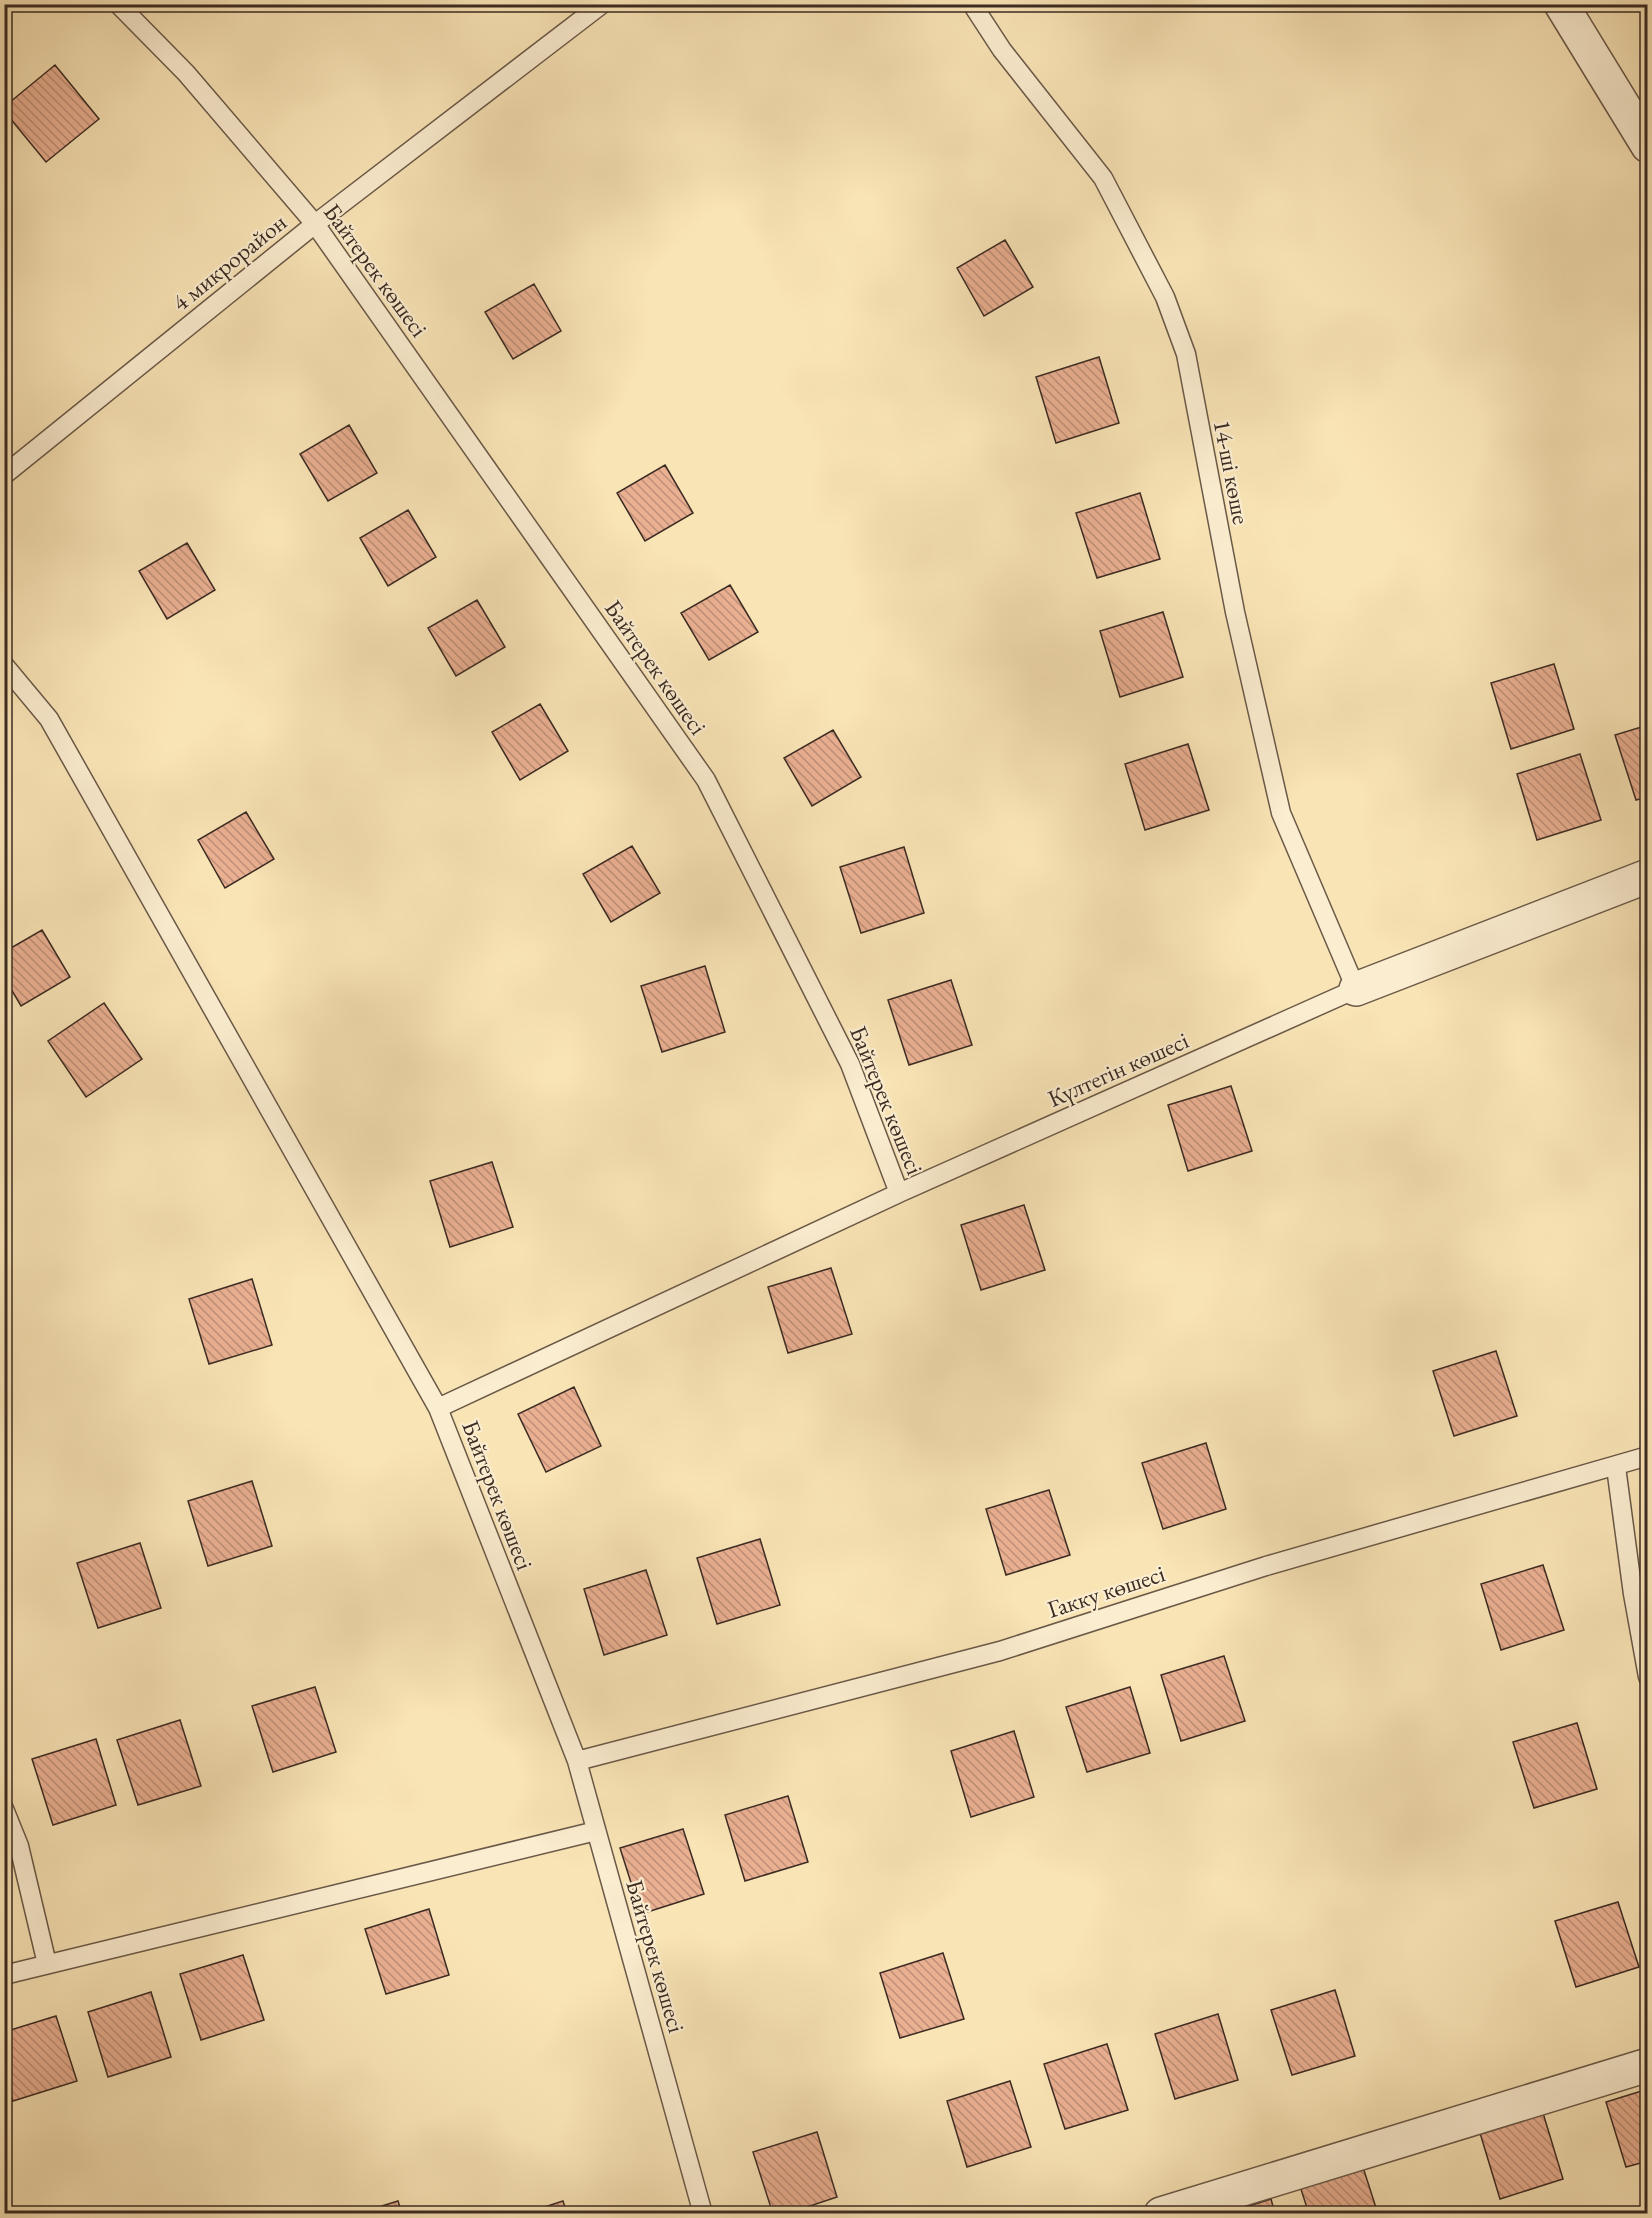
<svg xmlns="http://www.w3.org/2000/svg" width="1652" height="2218" viewBox="0 0 1652 2218" font-family="'EB Garamond',serif">
  <defs>
    <pattern id="building-back-hatch" width="6" height="6" patternUnits="userSpaceOnUse" patternTransform="scale(1.5)"><rect width="6" height="6" fill="#eab092"/><path d="M-1 5l2 2M0 0l6 6M5-1l2 2" fill="none" stroke="#bf8f77"/></pattern>
  </defs>
  <rect width="100%" height="100%" fill="#f9e4b6"/>
  <filter id="stains"><feTurbulence type="fractalNoise" baseFrequency=".00333" numOctaves="4"/><feColorMatrix values="0 0 0 0 .2 0 0 0 0 .09 0 0 0 0 .02 0 0 0 .5 -.17"/></filter>
  <radialGradient id="worn" r=".72"><stop offset=".6" stop-color="#630" stop-opacity="0"/><stop offset="1" stop-color="#630" stop-opacity=".3"/></radialGradient>
  <path fill="url(#building-back-hatch)" stroke="#3b2b23" stroke-width="1.5" d="M55,65l44,54 -53,43 -42,-51v-4z
    M1005,240l28,47 -49,29 -27,-48z
    M534,284l27,47 -48,28 -28,-47z
    M1099,357l20,66 -63,20 -20,-66z
    M349,425l28,48 -49,28 -28,-47z
    M665,465l28,48 -48,28 -28,-48z
    M1140,493l20,66 -63,19 -21,-65z
    M408,510l28,47 -48,29 -28,-48z
    M187,543l28,47 -48,29 -28,-48z
    M730,585l28,47 -49,28 -28,-47z
    M477,600l28,47 -49,29 -28,-48z
    M1163,612l20,65 -63,20 -20,-66z
    M1554,664l20,65 -63,20 -20,-66z
    M540,704l28,47 -48,29 -28,-48z
    M1648,725v72l-12,3 -21,-65z
    M833,730l28,47 -49,29 -28,-48z
    M1188,744l21,66 -64,20 -20,-66z
    M1580,754l21,66 -64,20 -20,-66z
    M246,812l28,47 -49,29 -27,-48z
    M632,846l28,47 -49,29 -28,-48z
    M904,847l20,66 -63,20 -21,-66z
    M42,930l28,47 -49,29 -17,-29v-25z
    M705,966l20,66 -63,20 -21,-66z
    M951,980l21,65 -63,20 -21,-65z
    M104,1003l38,56 -56,38 -38,-56z
    M1231,1086l21,65 -64,20 -20,-66z
    M492,1162l21,65 -63,20 -20,-66z
    M1024,1205l21,65 -64,20 -20,-65z
    M831,1268l21,66 -64,19 -20,-66z
    M252,1279l20,66 -63,19 -20,-65z
    M1496,1351l21,65 -63,20 -21,-65z
    M574,1387l27,59 -55,26 -28,-58z
    M1206,1443l20,66 -63,20 -21,-66z
    M252,1481l20,65 -64,20 -20,-65z
    M1049,1490l21,65 -64,20 -20,-66z
    M760,1539l20,66 -63,19 -20,-66z
    M140,1543l21,65 -63,20 -21,-65z
    M1543,1565l21,65 -63,20 -20,-66z
    M646,1570l21,65 -63,20 -20,-66z
    M1224,1656l21,65 -64,20 -20,-66z
    M315,1687l21,65 -63,20 -21,-66z
    M1130,1687l20,66 -63,19 -21,-65z
    M180,1720l21,66 -63,19 -21,-65z
    M1577,1723l20,66 -63,19 -21,-66z
    M1014,1731l20,66 -63,20 -20,-66z
    M96,1739l20,66 -63,20 -21,-66z
    M788,1796l20,66 -63,19 -20,-66z
    M683,1829l21,65 -63,20 -21,-66z
    M1618,1902l21,65 -63,20 -21,-66z
    M429,1909l20,66 -63,19 -21,-65z
    M943,1953l21,66 -64,19 -20,-65z
    M243,1955l21,65 -63,20 -21,-66z
    M1335,1990l20,66 -63,19 -21,-65z
    M151,1992l20,65 -63,20 -20,-65z
    M1218,2014l20,66 -63,19 -20,-65z
    M56,2016l21,65 -64,20 -9,-28v-41z
    M1107,2044l21,66 -63,19 -21,-65z
    M1010,2081l21,66 -64,20 -20,-66z
    M1648,2089v72l-22,6 -20,-65z
    M1543,2113l20,66 -63,20 -20,-66z
    M817,2132l20,65 -51,17h-13l-20,-62z
    M1361,2161l17,53h-69l-11,-34z
    M1271,2199l4,15h-51z
    M398,2201l4,13h-46z
    M563,2201l4,13h-44z"/>
  <g fill="none" stroke-linecap="round" stroke-linejoin="round">
    <defs>
      <path id="service" d="M118,4l68,69 129,151 391,556 144,284 49,129 -461,215 139,353 126,453
        M4,475l311,-251 287,-220
        M4,665l45,54 389,689
        M899,1193l457,-204 -75,-176 -46,-201 -49,-258 -21,-57 -62,-119 -101,-128 -30,-46
        M1616,1467l17,127 15,83
        M577,1761l423,-110 266,-85 382,-110
        M4,1809l15,37 28,118
        M4,1975l592,-144"/>
      <path id="minor" d="M1561,4l87,142
        M1356,989l292,-113
        M1161,2214l487,-149"/>
    </defs>
    <use href="#service" stroke="#6a5948" stroke-width="21"/>
    <use href="#minor" stroke="#6a5948" stroke-width="36"/>
    <use href="#service" stroke="#fbedd0" stroke-width="18"/>
    <use href="#minor" stroke="#fbedd0" stroke-width="33"/>
  </g>
  <g text-anchor="middle" dominant-baseline="central" stroke-width="4.5" stroke-linejoin="round" paint-order="stroke">
    <g font-size="24" fill="#3b2b23" stroke="#fbedd0">
      <text transform="translate(229 262) rotate(-39)">4 микрорайон</text>
      <text transform="translate(376 270) rotate(54)">Байтерек көшесі</text>
      <text transform="translate(1232 472) rotate(79)">14-ші көше</text>
      <text transform="translate(656 667) rotate(55)">Байтерек көшесі</text>
      <text transform="translate(1118 1069) rotate(-24)">Күлтегін көшесі</text>
      <text transform="translate(887 1100) rotate(68)">Байтерек көшесі</text>
      <text transform="translate(498 1495) rotate(69)">Байтерек көшесі</text>
      <text transform="translate(1106 1591) rotate(-18)">Гакку көшесі</text>
      <text transform="translate(656 1956) rotate(74)">Байтерек көшесі</text>
    </g>
  </g>
  <rect width="1652" height="2218" fill="none" stroke="#f9e4b6" stroke-width="24"/>
  <rect x="6" y="6" width="1640" height="2206" fill="none" stroke="#3b2b23" stroke-width="3"/>
  <rect x="12" y="12" width="1628" height="2194" fill="none" stroke="#3b2b23" stroke-width="1.5"/>
  <rect width="100%" height="100%" filter="url(#stains)"/>
  <rect width="100%" height="100%" fill="url(#worn)"/>
</svg>
